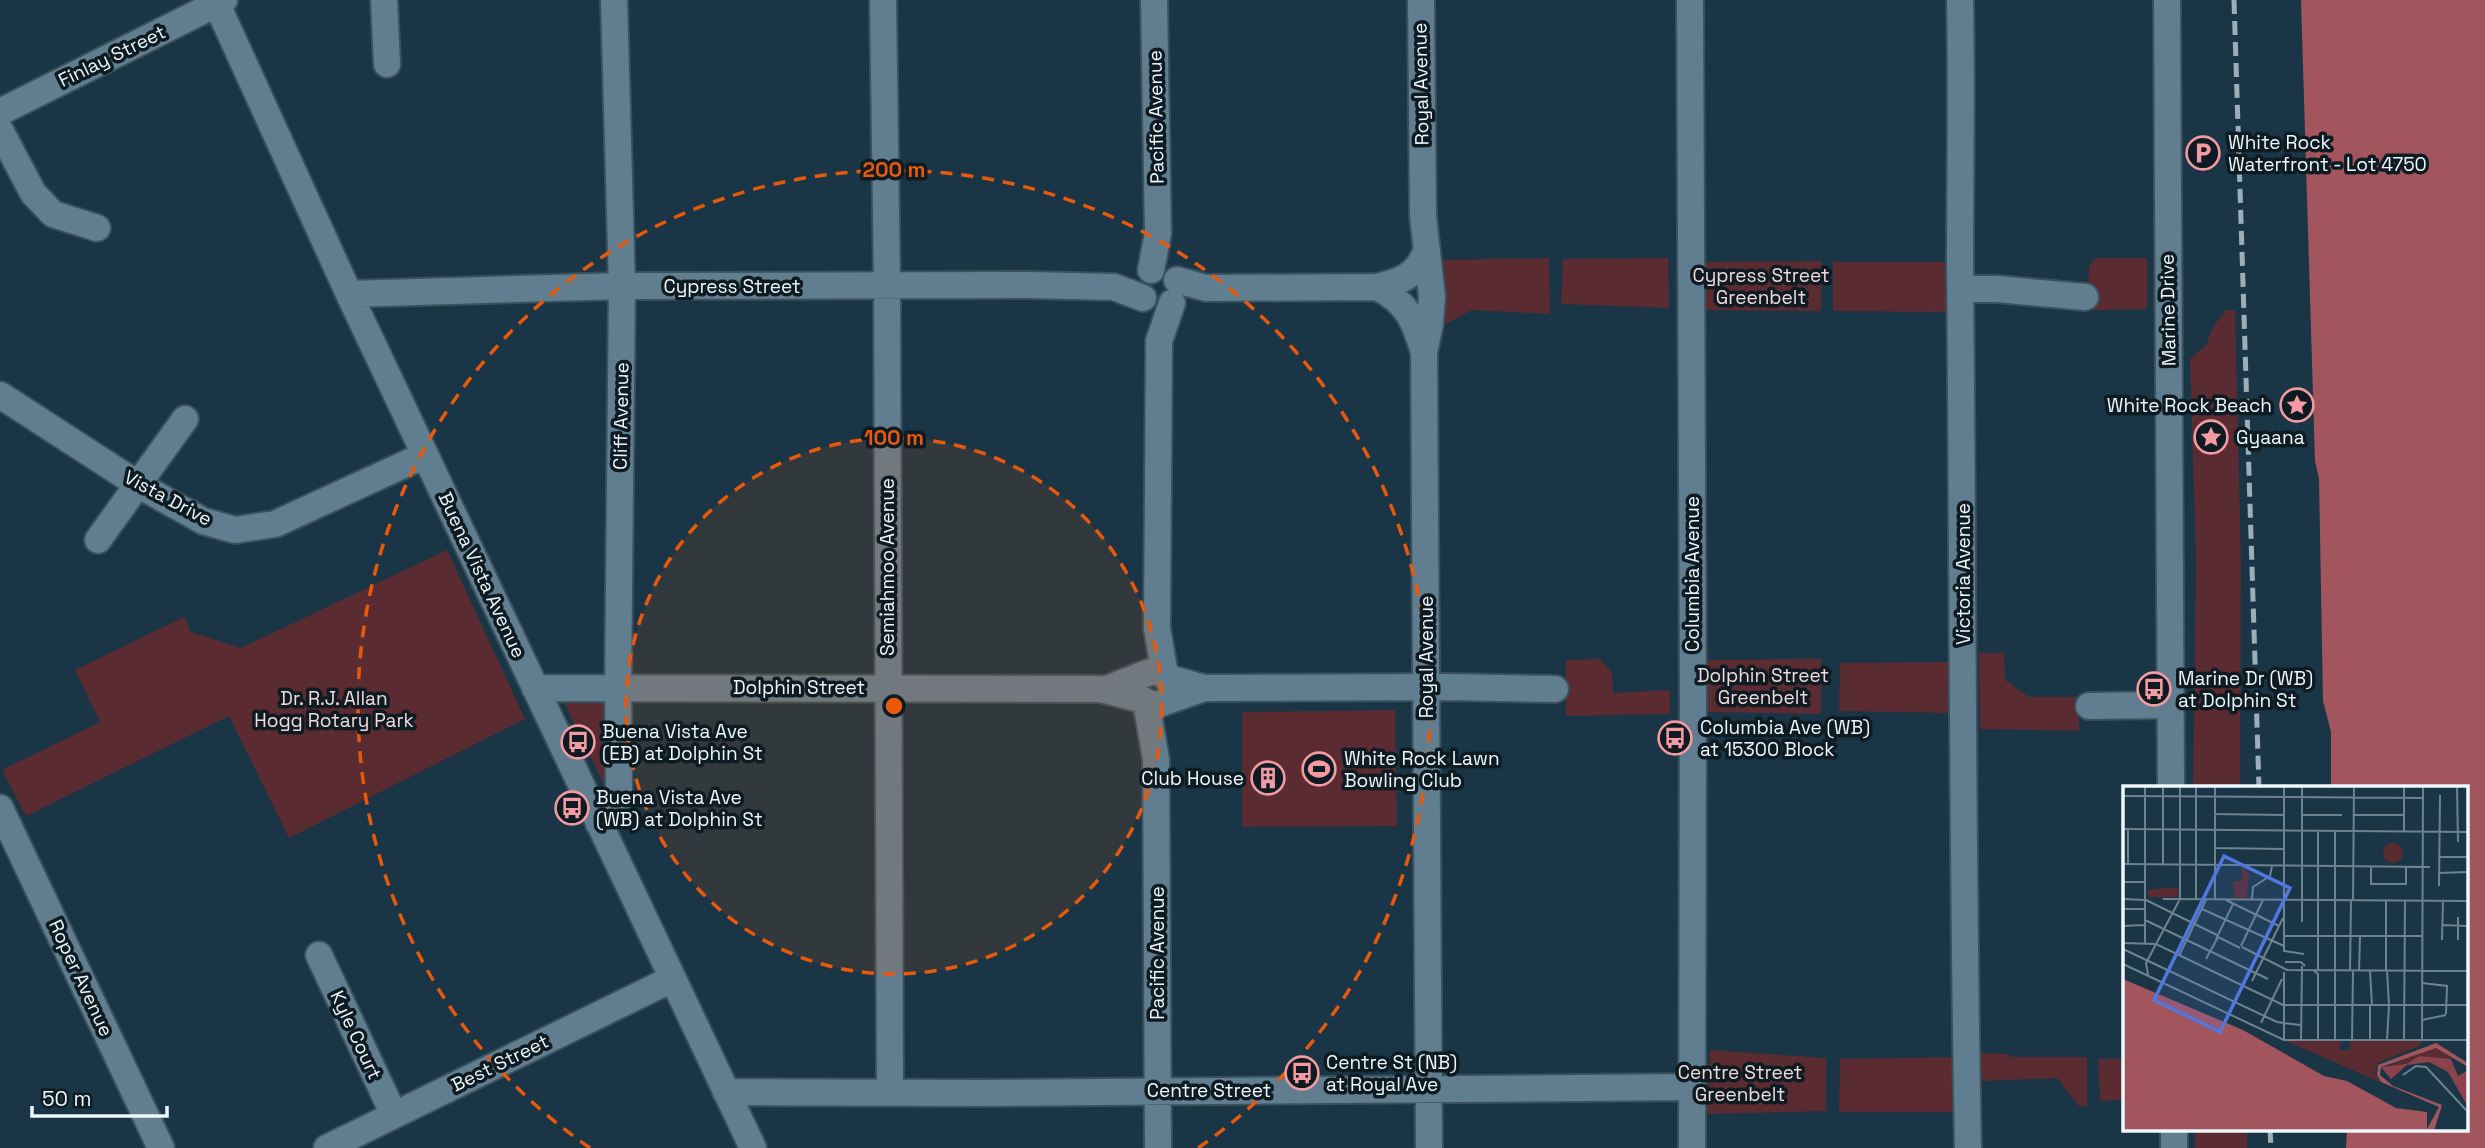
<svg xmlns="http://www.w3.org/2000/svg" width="2485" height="1148" viewBox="0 0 2485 1148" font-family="'Space Grotesk',sans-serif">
  <rect width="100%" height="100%" fill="#1a3545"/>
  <path fill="#5a2c31" d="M1549,258l1,56 -78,-4 -26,14 -6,-64z
    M1668,258l1,50 -108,-4 2,-45z
    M2096,258h51v51l-55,1v-20l-4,-5 1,-19z
    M1822,261l-1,50 -120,-1v-48z
    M1833,262h113v50l-113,-1z
    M2226,310h9l6,252 -1,225h-47l3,-226 -6,-202 16,-14 7,-18z
    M447,550l78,169 -236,119 -60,-122 -203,100 -24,-46 98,-48 -25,-52 109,-53 7,15 50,16z
    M1979,653h25l1,27 24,17h50v34l-99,-2z
    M1600,659l12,14 1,20 57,-3v24l-104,2v-56z
    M1821,659v55l-116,-2v-52z
    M1952,662v51l-113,-2 1,-48z
    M611,699l-1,98 -47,-97z
    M1395,710l2,116 -155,1v-115z
    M1710,1050l116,8v53l-119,3z
    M1980,1053l28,1 4,3h75v49h-8l-22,-28 -76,3z
    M1956,1057v55h-117l1,-53z
    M2098,1059h26v41l-24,1z
    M2195,1129h52v19h-52z"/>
  <path fill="#a3555e" d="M2301,0h184v1148h-139l1,-19h119v-341l-135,-1v-55l-8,-31 -4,-222 -4,-18z"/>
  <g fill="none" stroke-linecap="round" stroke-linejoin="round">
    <defs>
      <path id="minor" d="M215,0l134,294 404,854
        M384,0l3,64
        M883,0l4,286 3,805
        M1421,0l2,216 9,81 -2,27 -6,28 5,796
        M1690,0l3,700 -1,448
        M1960,0c2,89 0,177 0,265 3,295 2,589 8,883
        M2167,0l4,788
        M0,112l224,-112
        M0,130l33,63 20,21 44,14
        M1151,270l7,-37 -4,-233
        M1177,280l29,8 171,-1c31,16 37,33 47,65
        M1377,287c25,-6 39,-11 49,-35
        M1961,289h36l88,8
        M349,294l273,-8 406,-1 86,2 29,11
        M0,395l139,90 64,36 32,9 40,-6 150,-69
        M98,540l87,-121
        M1165,675l-8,-47 2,-287 13,-38
        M1169,678l35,10 244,-1 107,2
        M535,688l566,1 42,11 10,6 51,-18
        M1104,690l46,-18h10l5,3 7,11
        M1146,702l10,57 2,389
        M2089,706l82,-1
        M0,808l161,340
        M599,824l15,-12 5,-19 -1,-105 4,-402 -8,-286
        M319,955l75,160
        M726,1092l253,1 713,-6
        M2174,1129v19
        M327,1148l345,-169"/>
    </defs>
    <use href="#minor" stroke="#3a515d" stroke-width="30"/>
    <use href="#minor" stroke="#617e90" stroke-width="26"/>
    <path stroke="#9eaeb8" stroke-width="5" stroke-dasharray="14 7" stroke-linecap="butt" d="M2234,0l25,788
      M2270,1129l1,19"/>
  </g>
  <circle cx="894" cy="706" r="268" fill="#e8590c" fill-opacity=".12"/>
  <g fill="none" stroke="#e8590c" stroke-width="3.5" stroke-dasharray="12 9">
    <circle cx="894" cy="706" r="268"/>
    <path d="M590 1148A536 536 0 1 1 1198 1148"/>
  </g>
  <defs>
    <symbol id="parking-ring" viewBox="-11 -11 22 22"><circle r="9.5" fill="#0f1b22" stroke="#f49aa2" stroke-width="1.5"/><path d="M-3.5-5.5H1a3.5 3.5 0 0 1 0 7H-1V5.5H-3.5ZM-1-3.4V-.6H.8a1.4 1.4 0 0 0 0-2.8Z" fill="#f49aa2"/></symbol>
    <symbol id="sight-ring" viewBox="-11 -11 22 22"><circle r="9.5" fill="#0f1b22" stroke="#f49aa2" stroke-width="1.5"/><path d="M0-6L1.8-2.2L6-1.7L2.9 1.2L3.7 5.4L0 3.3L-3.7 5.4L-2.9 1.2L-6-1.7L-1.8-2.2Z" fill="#f49aa2"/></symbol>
    <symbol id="bus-ring" viewBox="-11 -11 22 22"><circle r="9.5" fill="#0f1b22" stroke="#f49aa2" stroke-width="1.5"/><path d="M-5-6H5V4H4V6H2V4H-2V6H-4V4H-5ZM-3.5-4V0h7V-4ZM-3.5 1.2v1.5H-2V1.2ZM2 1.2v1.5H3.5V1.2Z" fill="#f49aa2"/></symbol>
    <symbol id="stadium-ring" viewBox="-11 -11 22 22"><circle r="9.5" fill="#0f1b22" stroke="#f49aa2" stroke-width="1.5"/><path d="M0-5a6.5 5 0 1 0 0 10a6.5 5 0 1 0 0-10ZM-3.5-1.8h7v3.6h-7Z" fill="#f49aa2"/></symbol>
    <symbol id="building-ring" viewBox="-11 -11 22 22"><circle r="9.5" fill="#0f1b22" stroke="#f49aa2" stroke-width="1.5"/><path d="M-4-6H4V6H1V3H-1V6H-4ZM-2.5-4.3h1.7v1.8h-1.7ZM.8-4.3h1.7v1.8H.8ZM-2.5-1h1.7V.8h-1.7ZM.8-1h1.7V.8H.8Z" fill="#f49aa2"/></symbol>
  </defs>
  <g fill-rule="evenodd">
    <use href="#parking-ring" x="2184" y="134" width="38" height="38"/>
    <use href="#sight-ring" x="2278" y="386" width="38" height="38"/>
    <use href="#sight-ring" x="2192" y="418" width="38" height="38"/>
    <use href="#bus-ring" x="2135" y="670" width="38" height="38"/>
    <use href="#bus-ring" x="1656" y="719" width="38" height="38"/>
    <use href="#bus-ring" x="559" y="723" width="38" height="38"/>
    <use href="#stadium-ring" x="1300" y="750" width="38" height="38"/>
    <use href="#building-ring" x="1249" y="759" width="38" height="38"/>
    <use href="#bus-ring" x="553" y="789" width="38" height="38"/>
    <use href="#bus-ring" x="1283" y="1054" width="38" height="38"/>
  </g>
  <g text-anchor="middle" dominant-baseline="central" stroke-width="7" stroke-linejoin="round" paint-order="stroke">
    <g font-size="19" fill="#edf7fd" stroke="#0f1b22">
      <text transform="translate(112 56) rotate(-26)">Finlay Street</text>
      <text transform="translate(1421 84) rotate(-91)">Royal Avenue</text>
      <text transform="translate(1156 117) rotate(-91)">Pacific Avenue</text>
      <text x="732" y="286">Cypress Street</text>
      <text transform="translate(2168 310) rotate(-91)">Marine Drive</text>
      <text transform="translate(621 416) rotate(-89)">Cliff Avenue</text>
      <text transform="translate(168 498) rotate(28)">Vista Drive</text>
      <text transform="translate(887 567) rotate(-90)">Semiahmoo Avenue</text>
      <text transform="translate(1692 574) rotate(-90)">Columbia Avenue</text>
      <text transform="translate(1963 574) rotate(-90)">Victoria Avenue</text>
      <text transform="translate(482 575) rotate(65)">Buena Vista Avenue</text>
      <text transform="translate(1426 657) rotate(-90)">Royal Avenue</text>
      <text x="799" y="687">Dolphin Street</text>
      <text transform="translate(1157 953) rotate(-90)">Pacific Avenue</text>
      <text transform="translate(81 978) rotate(65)">Roper Avenue</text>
      <text transform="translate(356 1035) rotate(65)">Kyle Court</text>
      <text transform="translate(500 1063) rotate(-26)">Best Street</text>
      <text x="1209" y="1090">Centre Street</text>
    </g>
    <g font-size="19" fill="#edf7fd" stroke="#0f1b22" text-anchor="start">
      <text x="2228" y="142">White Rock<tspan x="2228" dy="22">Waterfront - Lot 4750</tspan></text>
      <text x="2272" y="405" text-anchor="end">White Rock Beach</text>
      <text x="2236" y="437">Gyaana</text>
      <text x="2178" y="678">Marine Dr (WB)<tspan x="2178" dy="22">at Dolphin St</tspan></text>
      <text x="1700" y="727">Columbia Ave (WB)<tspan x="1700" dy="22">at 15300 Block</tspan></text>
      <text x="602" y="731">Buena Vista Ave<tspan x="602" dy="22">(EB) at Dolphin St</tspan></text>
      <text x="1344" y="758">White Rock Lawn<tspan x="1344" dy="22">Bowling Club</tspan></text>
      <text x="1244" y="778" text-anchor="end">Club House</text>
      <text x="596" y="797">Buena Vista Ave<tspan x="596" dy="22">(WB) at Dolphin St</tspan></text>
      <text x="1326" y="1062">Centre St (NB)<tspan x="1326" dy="22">at Royal Ave</tspan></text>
    </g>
    <g font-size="19" fill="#f1dadb" stroke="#0f1b22">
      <text x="1761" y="275">Cypress Street<tspan x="1761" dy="22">Greenbelt</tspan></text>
      <text x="1763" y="675">Dolphin Street<tspan x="1763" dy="22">Greenbelt</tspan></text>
      <text x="334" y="698">Dr. R.J. Allan<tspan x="334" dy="22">Hogg Rotary Park</tspan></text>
      <text x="1740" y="1072">Centre Street<tspan x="1740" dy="22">Greenbelt</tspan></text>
    </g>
  </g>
  <g transform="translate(2123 786)">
    <rect width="345" height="345" fill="#1a3545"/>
    <path d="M260 67a10 10 0 1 1 20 0a10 10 0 1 1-20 0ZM119,81l7,7 -3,25 -12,-1 -1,-17h9zM55,101v10h-30v-7zM161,254l58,1 -4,9h12v-9h71v4l-44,18 -2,11 5,8zM306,263h11l11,10 -32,-3 -14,8 -17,2z" fill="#5a2c31"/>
    <path d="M296,270l32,3 7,17 10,-6v37l-20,-35 -19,-10 -22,3 -16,14 -10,-12 25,-3z" fill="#8d424b"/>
    <path d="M0,193l120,51 81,46 23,5 49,27 31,4v17l12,-22 -58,-25 -4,-7 1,-10 58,-22 32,20v4l-32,-19 -55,19 -1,8 13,11 49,19 -8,26h-311z" fill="#a3555e"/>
    <path fill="none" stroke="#6e838f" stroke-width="2" d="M92,0v114M161,0v165l20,3M300,0l-1,254h46M334,0l1,56M0,10l300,2M91,28l70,1M179,29h40M230,29h51M0,43l345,3M281,46v-46M91,62l70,1M315,71h30M0,78l307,3M5,78v-34M40,79v-79M248,80v18h35v-17M315,87l30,-1M0,96h22M316,100l1,-91M0,113l23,1M40,113l305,2M57,113v-113M73,113v-113M23,114l71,35M103,114l53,26M129,114l1,-13 17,-11 2,-10M230,115l1,-115M0,123h22M79,123l82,37M22,134l123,59M179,136v-136M320,139l25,1M0,140l22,-1M162,150h137M95,151l22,11M93,153l17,-35M319,154l1,-39M335,154v-23M0,157l33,1 127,61h185M22,157v-157M118,160l22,-46M119,161l45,23 181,1M0,163l154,73 23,3M56,170l27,-56M83,173l12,-22M162,176h16l4,4M0,178l161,76h138M190,184l5,4v66M195,184v-138M212,185v-139M227,185l1,-70M236,185l1,-35M247,185l2,34M263,185v-70M264,185l2,34M161,186v68M25,189l-2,-12 34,-64M129,195l31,-63M299,197l25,3 -1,28M299,234l24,-5M138,237l21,-44M178,254l1,-74M212,254v-69M229,254l1,-69M247,254v-35M264,254l2,-35M281,254l1,-139M280,289l13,-9 10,1 42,45"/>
    <path fill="#5178e1" fill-opacity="0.15" stroke="#5178e1" stroke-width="3.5" d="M101,70l66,32 -70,144 -66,-32z"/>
    <rect width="345" height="345" fill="none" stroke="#edf7fd" stroke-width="3.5"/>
  </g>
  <circle cx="894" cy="706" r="10" fill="#e8590c" stroke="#0f1b22" stroke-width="3.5"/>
  <g font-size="21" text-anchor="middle" font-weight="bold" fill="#e8590c" stroke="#0f1b22" stroke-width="7" stroke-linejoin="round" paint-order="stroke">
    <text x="894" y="177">200 m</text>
    <text x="894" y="445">100 m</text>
  </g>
  <path d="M32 1106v10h135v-10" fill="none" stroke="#edf7fd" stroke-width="3.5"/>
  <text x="42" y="1106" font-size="21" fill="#edf7fd" stroke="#0f1b22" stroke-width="5" paint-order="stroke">50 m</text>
</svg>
